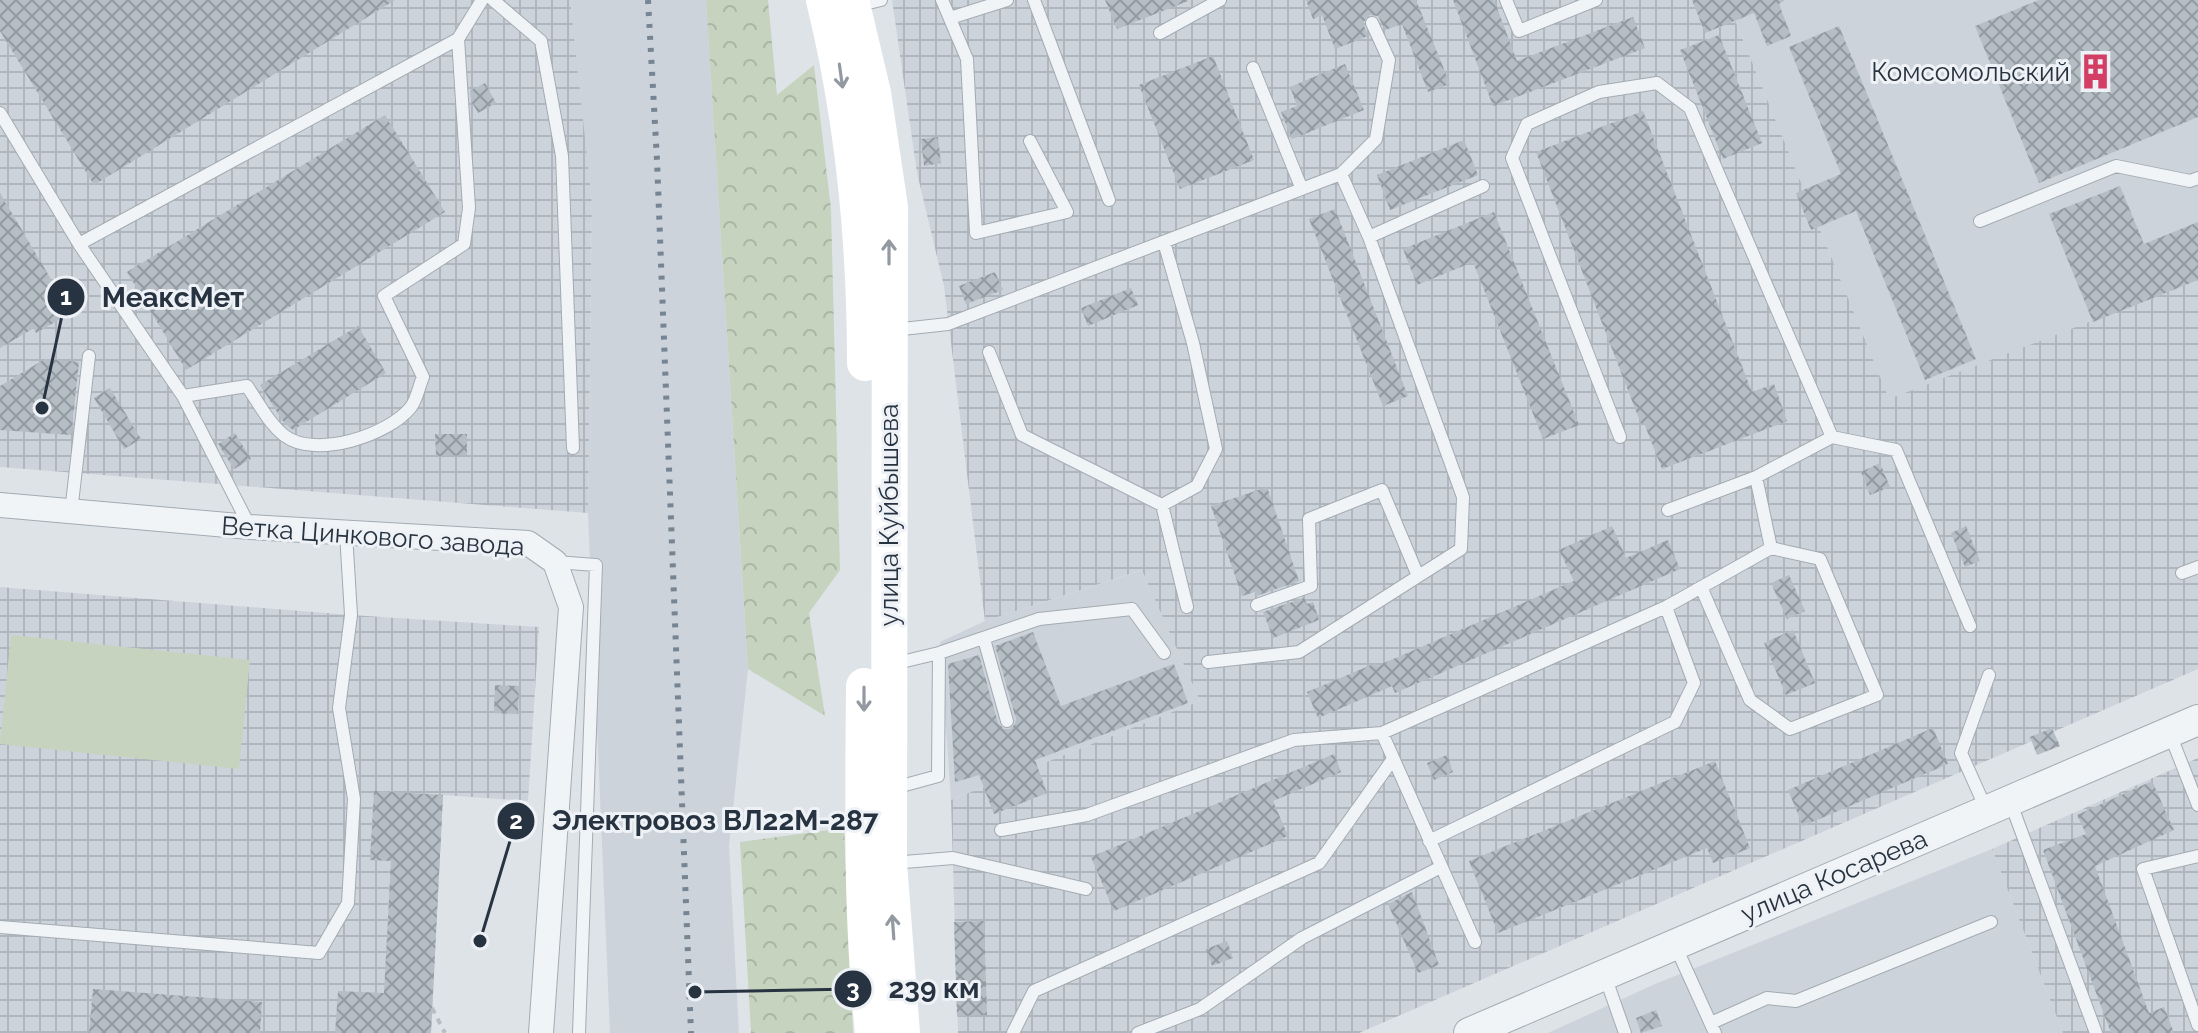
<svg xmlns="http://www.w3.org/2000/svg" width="2198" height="1033" viewBox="0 0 2198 1033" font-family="Raleway,sans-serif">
  <defs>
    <pattern id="industrial-grid" width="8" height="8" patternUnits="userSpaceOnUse" patternTransform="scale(2)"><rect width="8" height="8" fill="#ccd3db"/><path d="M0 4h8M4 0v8" fill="none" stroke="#afb6bd"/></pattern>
    <pattern id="forest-crowns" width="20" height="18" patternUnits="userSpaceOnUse" patternTransform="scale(2)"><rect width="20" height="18" fill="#c6d3bf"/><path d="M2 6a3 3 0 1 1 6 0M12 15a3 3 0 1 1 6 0" fill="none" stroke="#aab6a5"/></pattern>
    <pattern id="building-cross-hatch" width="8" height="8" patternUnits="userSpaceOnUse" patternTransform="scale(2)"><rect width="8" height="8" fill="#b5bdc5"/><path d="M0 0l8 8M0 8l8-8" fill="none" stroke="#939aa1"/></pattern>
  </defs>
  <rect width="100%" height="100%" fill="#dee3e8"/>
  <path fill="#ccd3db" d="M567,0h139l42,669 -19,177 10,187h-129l-22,-520 4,-310z
    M1778,0h420v280l-309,120 -155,-382z
    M1143,570l57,131 -249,99 -11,-158 45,-21z
    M1992,849l71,184h-515l107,-49z"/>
  <path fill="url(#industrial-grid)" d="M0,0h570l22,203 -4,310 -588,-46z
    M892,0h886l-44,18 155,381 309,-119v389l-839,364h-401l-7,-233 249,-99 -58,-131 -157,51 -41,-335 -27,-113z
    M0,587l351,28 188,12 -11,174 -85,-6 -12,238h-431z
    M2198,758v275h-135l-71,-184z"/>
  <path fill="#c6d3bf" d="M11,635l239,25 -11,109 -239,-25z"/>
  <path fill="url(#forest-crowns)" d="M706,0h62l9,95 37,-30 17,144 9,361 -31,43 16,103 -77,-47z
    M844,828l9,205h-102l-11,-191z"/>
  <path fill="url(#building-cross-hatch)" d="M0,0h395l-301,185 -94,-154z
    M1105,0h83v1l-71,28z
    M1306,0h110l34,84 -22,8 -26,-68 -17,6 -7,-14 -9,-1 -6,8 5,13 -33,13 -13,-34 -9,4z
    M1453,0h41l23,61 116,-44 12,31 -152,58z
    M1692,0h93l-6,4 12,32 -24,10 -13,-33 -49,20z
    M2039,0h159v117l-159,66 -64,-157z
    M1839,26l137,333 -51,21 -69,-169 -45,19 -15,-37 45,-19 -52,-127z
    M1719,35l43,108 -39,16 -43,-109z
    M1213,56l41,104 -74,29 -41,-104z
    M1345,64l19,46 -72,29 -11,-27 16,-6 -7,-19z
    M485,83l11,20 -18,10 -7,-12 -1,-10z
    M1643,111l109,281 22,-8 13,37 -125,48 -18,-46 -3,1 -105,-272z
    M385,115l60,97 -259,158 -59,-98z
    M938,137l3,26 -17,3 -3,-27z
    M1464,140l14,35 -88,35 -13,-35z
    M2120,186l24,58 54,-22v58l-105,42 -44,-108z
    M0,193l71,120 -35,20 -2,-5 -34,20z
    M1335,209l73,187 -25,10 -74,-187z
    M1494,212l85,213 -36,14 -70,-177 -56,23 -14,-36z
    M995,272l8,18 -37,14 -7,-18z
    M1131,288l7,17 -50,21 -7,-18z
    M358,326l28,47 -93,57 -3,-2 -8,-8 -22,-35z
    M45,359l34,3 -8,73 -71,-5v-44z
    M110,388l31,51 -17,10 -30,-51z
    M235,433l16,26 -17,10 -16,-25z
    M435,434h32v21l-31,1z
    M1880,463l10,24 -20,8 -9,-23z
    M1267,487l32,94 -43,15 -1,-4 -13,4 -31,-90z
    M1612,526l14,32 42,-18 12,29 -285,124 -3,-7 -74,32 -11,-26 69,-29 1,3 197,-85 -15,-31z
    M1966,526l14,35 -15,6 -14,-34z
    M1789,575l16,36 -18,8 -16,-36z
    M1304,598l3,6 6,-2 6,18 -46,18 -10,-26z
    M1793,630l22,53 -29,12 -22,-52z
    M1033,632l28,74 113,-42 14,39 -153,57 12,33 -53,21 -15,-39 -24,7 -7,-118 31,-9 19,68 6,6h6l5,-5 1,-5 -21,-73z
    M495,685l24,1 -1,28 -24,-1z
    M1933,728l15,36 -145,62 -15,-36z
    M2052,728l8,18 -23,9 -7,-18z
    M1334,754l7,18 -68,29 15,35 -174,75 -23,-54z
    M1447,755l6,17 -19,8 -7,-17z
    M1715,761l35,87 -37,15 -6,-15 -209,85 -29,-72z
    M2152,781l22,49 -79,36 54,147 15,-6 10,26h-63l-68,-183 43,-16 -9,-19z
    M374,791l69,4 -12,238h-96l3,-42 46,2 7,-132 -21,-1z
    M1412,892l27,73 -21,8 -30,-69z
    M984,921l3,94 -30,1 -3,-94z
    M1227,941l6,17 -21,8 -6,-17z
    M93,989l169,13 -2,31h-171z
    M1656,1010l6,16 -21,7 -5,-15z"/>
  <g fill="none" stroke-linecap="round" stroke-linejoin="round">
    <defs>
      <path id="service" d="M493,0l48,41 21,115 11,292
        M942,0l25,59 9,174 91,-21 -37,-71
        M1034,0l75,200
        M1506,0l13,31 77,-31
        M856,6l25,-6
        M950,18l57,-18
        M1160,33l60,-33
        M1253,68l48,119
        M0,113l79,131 104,152 67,131
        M1341,174l35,-35 13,-79 -17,-37
        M1980,221l136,-55 74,15 8,-3
        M1369,237l114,-51
        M79,244l379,-205
        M893,330l55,-6 393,-150 28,63 94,260 -2,52 -162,103 -91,10
        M989,352l33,83 140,70 35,-19 19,-37 -23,-106 -29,-101
        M183,396l64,-10c11,16 22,38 38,50 31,23 104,-1 126,-29 6,-8 8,-21 12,-30l-39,-81 80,-52 5,-36 -11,-169 24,-39
        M1620,437l-108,-279 15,-34 72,-32 58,-9 33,25 142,329 64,13 74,176
        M1162,505l25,102
        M1668,510l88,-33 76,-40
        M71,512l18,-156
        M555,562l41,3 -17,468
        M2182,573l16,-6
        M1701,587l49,113 40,29 87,-34 -57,-136 -49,-11
        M1257,605l54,-19 -2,-67 73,-29 36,86
        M984,639l23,82
        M893,664l46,-11 100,-34 93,-10 32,44
        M1382,733l93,209
        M2170,734l28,71
        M894,788l44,-12 1,-123
        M2010,801l86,232
        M1987,811l-26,-58 28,-78
        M1001,830l86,-15 207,-75 88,-7 284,-126 105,-59 -15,-71
        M1429,841l246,-119 19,-39 -28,-76
        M2198,856l-55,13 55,156
        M892,863l61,-5 133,31
        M0,927l319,26 29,-50 6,-104 -15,-91 12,-93 -5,-82
        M1675,945l40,88
        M1605,976l20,57
        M1711,1023l56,-25 29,3 195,-79
        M1013,1033l21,-42 285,-128 74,-104
        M1138,1033l62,-24 102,-71 139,-71"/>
      <path id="minor" d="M0,505l250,22 278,16 27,19 16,45 -30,426"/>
      <path id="tertiary" d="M1469,1033l729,-313"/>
    </defs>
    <use href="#service" stroke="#a3abb2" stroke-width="14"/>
    <use href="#minor" stroke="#a3abb2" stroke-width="26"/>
    <use href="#tertiary" stroke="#a3abb2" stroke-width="32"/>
    <path stroke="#b8bec4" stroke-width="4" stroke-dasharray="6 6" stroke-linecap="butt" d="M432,1008l13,25"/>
    <use href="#service" stroke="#f1f4f7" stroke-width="12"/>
    <use href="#minor" stroke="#f1f4f7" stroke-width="24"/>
    <use href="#tertiary" stroke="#f1f4f7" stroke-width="30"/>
    <path stroke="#fff" stroke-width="36" d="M824,0c29,118 41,242 41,363
      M851,0l22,93 17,114 -1,656 13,170
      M864,686c-1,116 -3,232 9,347"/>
    <path stroke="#778593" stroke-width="6" stroke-dasharray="4 8" stroke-linecap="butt" d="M648,0l9,160 34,873"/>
  </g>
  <defs><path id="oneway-shaft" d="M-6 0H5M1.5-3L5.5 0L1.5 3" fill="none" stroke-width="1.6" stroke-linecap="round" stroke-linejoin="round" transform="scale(2)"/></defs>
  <g stroke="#9399a0">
    <use href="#oneway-shaft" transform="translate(841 76) rotate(82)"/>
    <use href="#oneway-shaft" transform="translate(889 252) rotate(-90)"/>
    <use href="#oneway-shaft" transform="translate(864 699) rotate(90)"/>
    <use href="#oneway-shaft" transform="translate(893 927) rotate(-94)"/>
  </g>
  <defs>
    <symbol id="building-bare" viewBox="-9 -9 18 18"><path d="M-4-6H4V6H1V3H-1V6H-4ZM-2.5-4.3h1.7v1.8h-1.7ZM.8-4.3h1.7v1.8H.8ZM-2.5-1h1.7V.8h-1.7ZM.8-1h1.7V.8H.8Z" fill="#d33e64" stroke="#eef2f6" stroke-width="2.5" paint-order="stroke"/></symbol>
  </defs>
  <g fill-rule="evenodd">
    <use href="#building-bare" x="2070" y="46" width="51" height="51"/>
  </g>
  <g text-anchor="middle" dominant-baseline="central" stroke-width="6" stroke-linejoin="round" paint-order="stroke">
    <g font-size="26" fill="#273340" stroke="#eef2f6" text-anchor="end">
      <text x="2070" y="72">Комсомольский</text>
    </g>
    <g font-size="26" fill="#273340" stroke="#eef2f6">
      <text transform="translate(889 515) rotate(-90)">улица Куйбышева</text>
      <text transform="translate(373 536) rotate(4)">Ветка Цинкового завода</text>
      <text transform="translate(1834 876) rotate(-23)">улица Косарева</text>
    </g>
  </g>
  <path fill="none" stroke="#273340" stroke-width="3" d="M42 408L66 297M480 941L516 821M695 992L853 989"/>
  <g fill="#273340" stroke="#eef2f6" stroke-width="3">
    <circle cx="42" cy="408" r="8"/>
    <circle cx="480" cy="941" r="8"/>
    <circle cx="695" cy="992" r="8"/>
    <circle cx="66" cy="297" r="20"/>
    <circle cx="516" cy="821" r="20"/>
    <circle cx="853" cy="989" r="20"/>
  </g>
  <g font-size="24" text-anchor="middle" font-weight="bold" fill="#fff">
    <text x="66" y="305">1</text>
    <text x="516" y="829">2</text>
    <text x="853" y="997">3</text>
  </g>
  <g font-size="28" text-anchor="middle" font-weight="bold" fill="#273340" stroke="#eef2f6" stroke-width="6" stroke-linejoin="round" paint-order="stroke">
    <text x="173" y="307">МеаксМет</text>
    <text x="715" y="830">Электровоз ВЛ22М-287</text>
    <text x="934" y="998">239 км</text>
  </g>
</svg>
